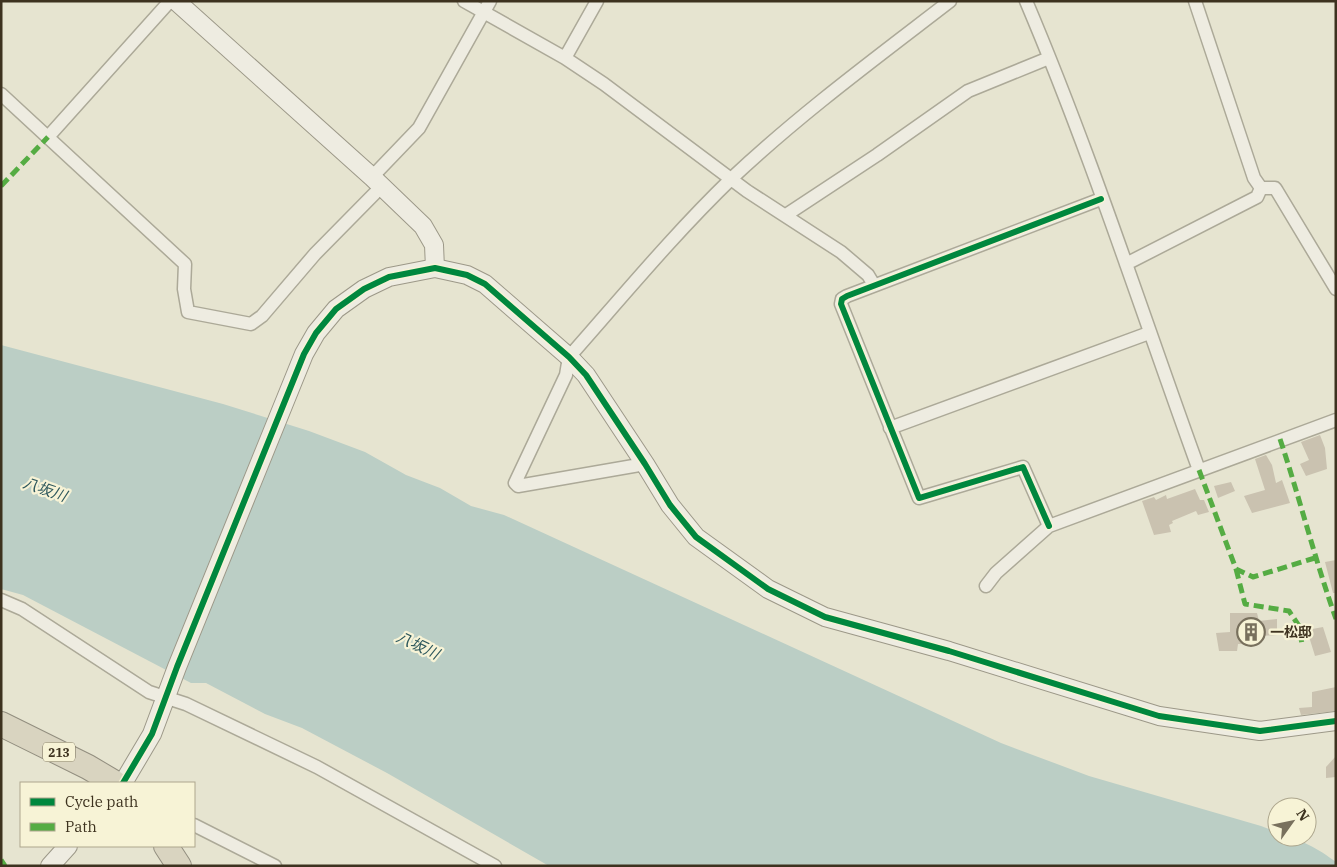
<svg xmlns="http://www.w3.org/2000/svg" width="1337" height="867" viewBox="0 0 1337 867" font-family="'IBM Plex Serif','Noto Sans JP',serif">
  <rect width="100%" height="100%" fill="#e6e4d0"/>
  <path fill="#bbcec5" d="M1,345l222,59 86,27 56,21 41,23 34,13 31,18 33,9 497,228 88,33 172,50 16,6v5c23,0 41,12 59,25v4h-787l-162,-93 -85,-45 -37,-14 -59,-31h-15l-168,-88 -22,-6z"/>
  <path fill="#cac2b0" d="M1320,435l5,13 2,21 -21,7 -6,-12 9,-4 -8,-18z
    M1266,455l6,10 4,18 6,-3 8,23 -38,10 -8,-17 21,-6 -10,-31z
    M1231,482l4,9 -17,7 -4,-12z
    M1195,489l5,11h4l5,12 -11,3 -2,-4 -24,10 1,2 -4,2 2,7 -17,3 -12,-34 12,-4 2,3 10,-5 1,4z
    M1336,560v33h-3l-8,-31z
    M1230,613h27l2,8 18,-2v16l-16,1 -1,8h-22l-1,7h-18l-3,-18 14,-1z
    M1323,627l8,25 -16,4 -8,-26z
    M1336,687v24l-35,4 -2,-7 13,-1v-15z
    M1336,756v21l-10,1v-11z"/>
  <g fill="none" stroke-linecap="round" stroke-linejoin="round">
    <defs>
      <path id="street" d="M464,1l101,57 39,26 143,107 94,61 27,23 6,10
        M1026,1c65,153 116,312 173,469
        M1195,1l59,177 7,10h14l2,3 59,98
        M565,58l32,-57
        M1,94l184,170 -1,25 4,23 63,12 11,-8 53,-62 67,-68
        M48,137l122,-136
        M372,177l47,-49 71,-127
        M786,215l91,-60 91,-64 81,-33
        M1126,264l131,-67 4,-9
        M890,428l259,-95
        M645,464l-127,22 -3,-3 51,-108 3,-18c53,-60 105,-123 163,-179 68,-64 144,-120 218,-177
        M1049,526l-26,-59 -104,31 -78,-194 1,-5 5,-3 254,-97
        M986,586l10,-13 53,-47 287,-106
        M1,600l21,9 127,83 37,12 131,63 178,99
        M194,825l81,41"/>
      <path id="secondary" d="M176,1l196,176 51,49 11,19 1,23
        M123,783l29,-49 25,-67 127,-313 12,-21 20,-24 28,-20 25,-12 46,-9 32,7 18,9 84,73 17,18 59,89 25,41 26,32 72,52 57,28 124,34 210,65 101,15 76,-10
        M50,866l18,-20"/>
      <path id="highway" d="M1,724l87,43 27,16
        M166,846l13,20"/>
    </defs>
    <use href="#street" stroke="#aca998" stroke-width="15"/>
    <use href="#secondary" stroke="#9c9888" stroke-width="20"/>
    <use href="#highway" stroke="#928e7f" stroke-width="26"/>
    <use href="#street" stroke="#eeece1" stroke-width="12"/>
    <use href="#secondary" stroke="#eeece1" stroke-width="18"/>
    <use href="#highway" stroke="#d9d4c0" stroke-width="24"/>
    <path stroke="#55ac43" stroke-width="5" stroke-dasharray="10 5" stroke-linecap="butt" d="M1,186l47,-49
      M1280,439c20,60 35,121 56,180
      M1199,470l37,99 17,8 62,-19
      M1236,569l9,35 44,7 10,15 3,18
      M1,860l4,6"/>
    <defs>
      <path id="cycleway" d="M1049,526l-26,-59 -104,31 -78,-194 1,-5 5,-3 254,-97
        M123,783l29,-49 25,-67 127,-313 12,-21 20,-24 28,-20 25,-12 46,-9 32,7 18,9 84,73 17,18 59,89 25,41 26,32 72,52 57,28 124,34 210,65 101,15 76,-10"/>
    </defs>
    <use href="#cycleway" stroke="#f7f3d6" stroke-width="9"/>
    <use href="#cycleway" stroke="#00873e" stroke-width="6"/>
  </g>
  <defs>
    <symbol id="building-ring" viewBox="-11 -11 22 22"><circle r="9.5" fill="#f7f3d6" stroke="#78705d" stroke-width="1.5"/><path d="M-4-6H4V6H1V3H-1V6H-4ZM-2.5-4.3h1.7v1.8h-1.7ZM.8-4.3h1.7v1.8H.8ZM-2.5-1h1.7V.8h-1.7ZM.8-1h1.7V.8H.8Z" fill="#78705d"/></symbol>
  </defs>
  <g fill-rule="evenodd">
    <use href="#building-ring" x="1235" y="616" width="32" height="32"/>
  </g>
  <g text-anchor="middle" dominant-baseline="central" stroke-width="4.5" stroke-linejoin="round" paint-order="stroke">
    <rect fill="#f7f3d6" stroke="#756c56" stroke-width="1" x="43" y="742.5" width="32" height="19" rx="4"/>
    <g font-size="12" font-weight="bold" fill="#3d321f">
      <text x="59" y="752">213</text>
    </g>
    <g font-size="14" font-weight="bold" fill="#3d321f" stroke="#f7f3d6" text-anchor="start">
      <text x="1270" y="632">一松邸</text>
    </g>
    <g font-size="15" font-style="italic" fill="#2e585d" stroke="#f7f3d6">
      <text transform="translate(45 489) rotate(19)">八坂川</text>
      <text transform="translate(418 645) rotate(25)">八坂川</text>
    </g>
  </g>
  <rect width="1337" height="867" fill="none" stroke="#3d321f" stroke-width="5"/>
  <rect x="20" y="782" width="175" height="65" fill="#f7f3d6" stroke="#ada68d"/>
  <rect x="30" y="798" width="25" height="8" fill="#00873e" stroke="#ada68d"/>
  <text x="65" y="807" font-size="15" fill="#3d321f">Cycle path</text>
  <rect x="30" y="823" width="25" height="8" fill="#55ac43" stroke="#ada68d"/>
  <text x="65" y="832" font-size="15" fill="#3d321f">Path</text>
  <g transform="translate(1292 822) rotate(57)"><circle r="24" fill="#f7f3d6" stroke="#ada68d"/>
  <path d="M0-4L9 19L0 12L-9 19Z" fill="#78705d"/>
  <text y="-8" font-size="14" font-weight="bold" text-anchor="middle" fill="#3d321f">N</text>
  </g>
</svg>
